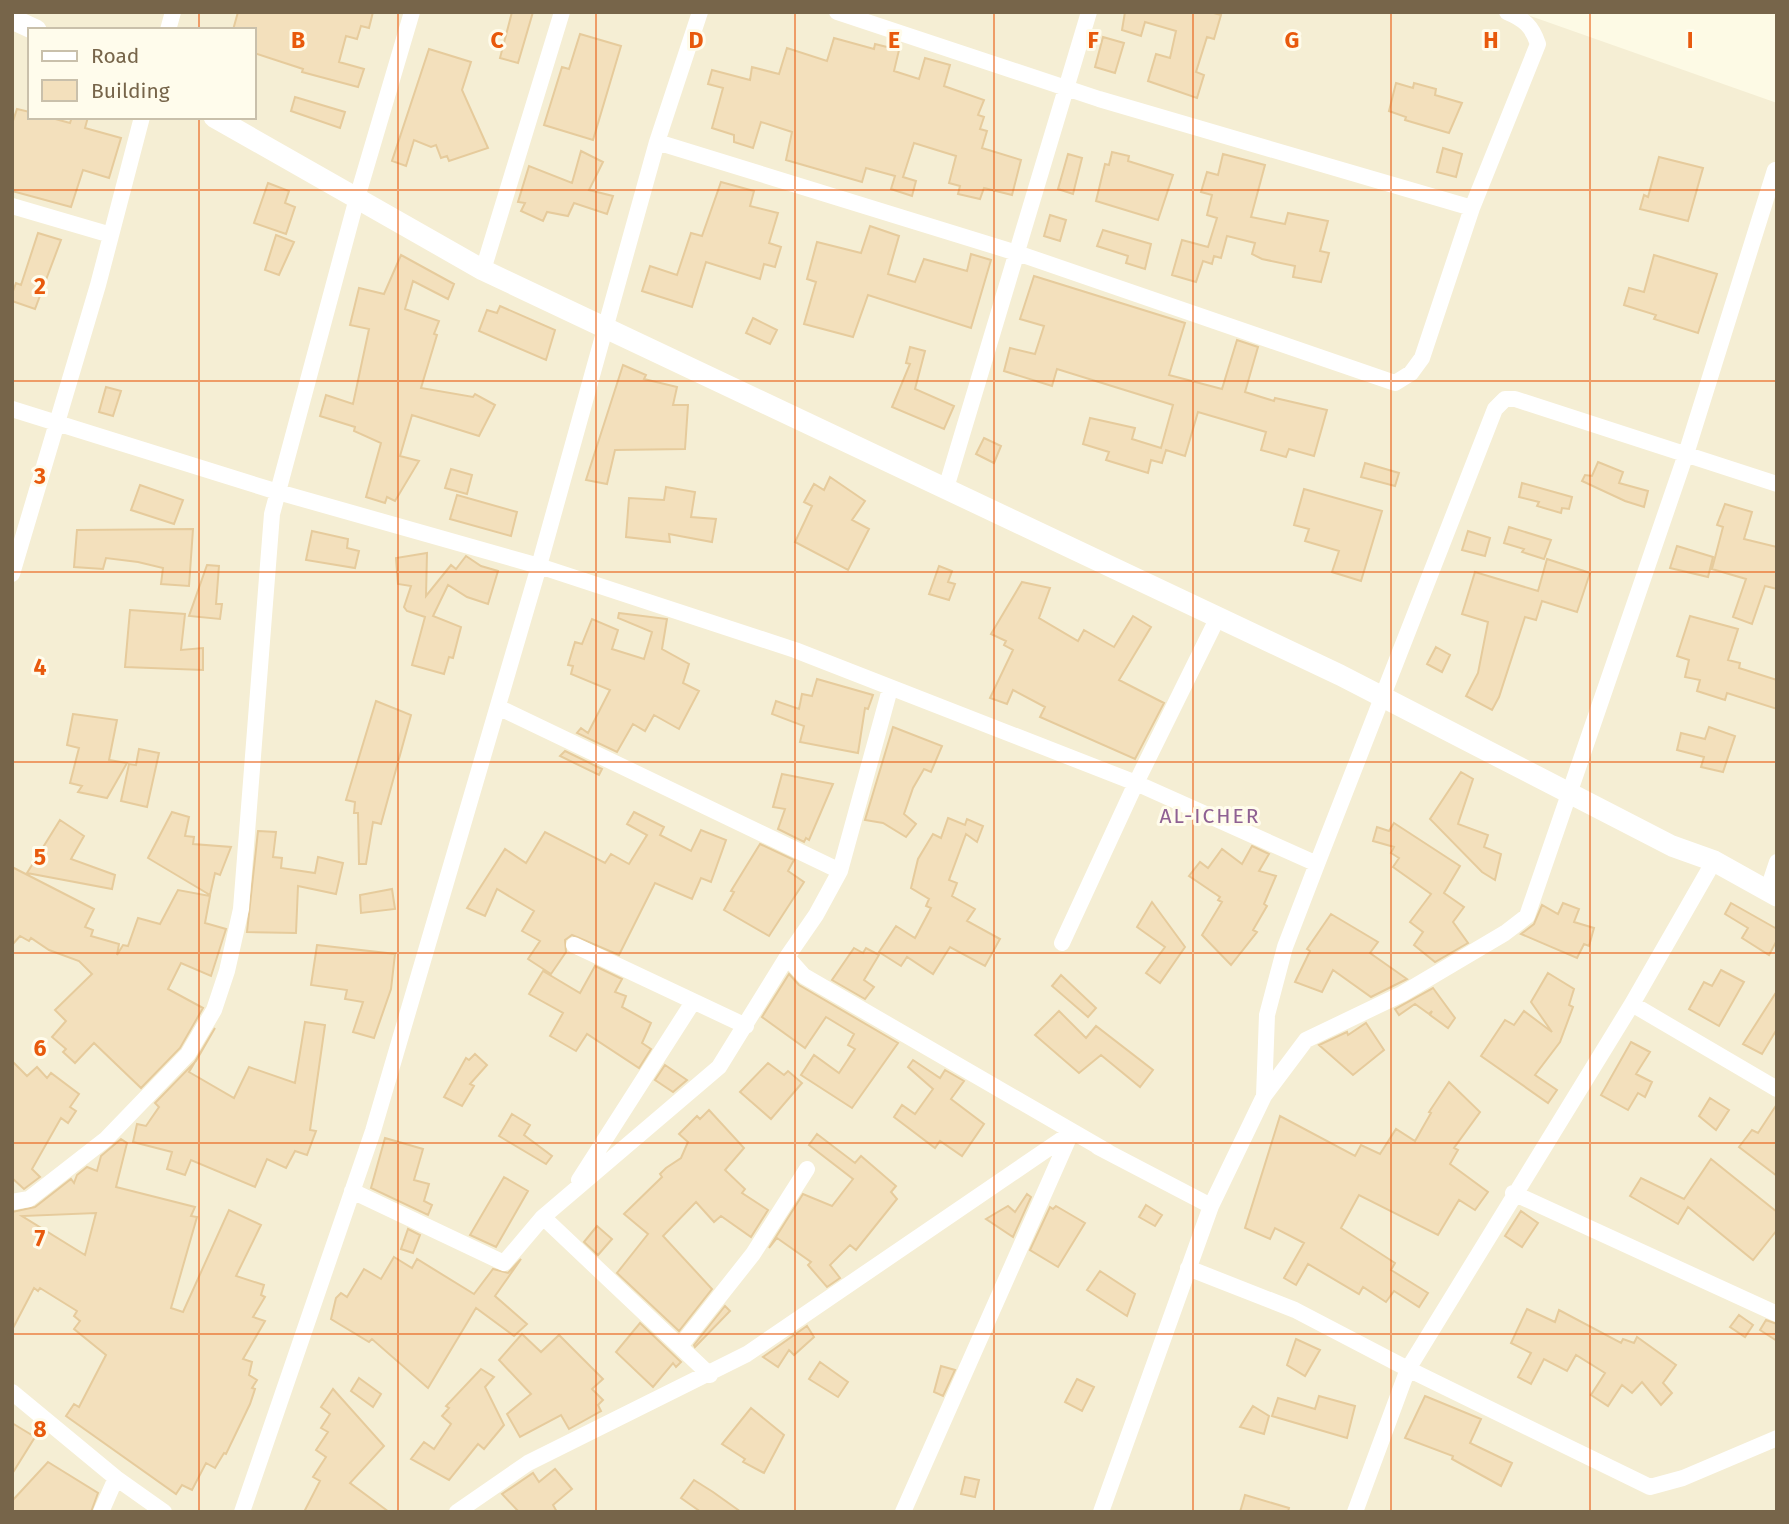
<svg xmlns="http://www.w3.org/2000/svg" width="1789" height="1524" viewBox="0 0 1789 1524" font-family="'Fira Sans',sans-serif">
  <rect width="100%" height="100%" fill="#fdfae5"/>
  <path fill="#f5eed4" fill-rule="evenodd" d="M12,12h1507l258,91v1409h-1765zM30,30h224v87h-224z"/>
  <path fill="#f3e0bc" stroke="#e6cb9c" stroke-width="2" fill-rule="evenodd" d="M238,12h135l-4,16 -8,-2 -4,13 -11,-3 -7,26 25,7 -6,18 -56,-15 1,-3 -49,-16v-23h-21z
    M512,12h21l-15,51 -18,-5z
    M1125,12h85l11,3 -7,24 -7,-2 -11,35 8,3 -7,23 -49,-17 8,-27 14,4 6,-27 -31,-9 -4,14 -19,-6z
    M580,34l41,12 -28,94 -49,-15 18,-58 7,2z
    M1103,37l21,6 -9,30 -20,-6z
    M834,38l40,11 1,-5 24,6 -5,21 25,8 6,-21 25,7 -6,21 40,14 -6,15 6,2 -4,12 7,2 -5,17 39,12 -9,35 -28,-7 -4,11 -22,-5 2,-8 -11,-3 7,-27 -42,-13 -11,34 13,4 -4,15 -21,-7 4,-13 -29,-8 -4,14 -76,-22 6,-28 -31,-10 -8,26 -19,-6v-7l-22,-7 11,-40 -15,-4 4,-14 38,10 2,-13 27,7 8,-26 40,13z
    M429,49l42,13 -9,28 26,58 -39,13 -2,-5 -6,2 -5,-13 -5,2 -17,-7 -8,26 -14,-5z
    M1396,83l17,5 1,-5 22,6 -1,6 27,8 -13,30 -44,-13 1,-3 -17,-6z
    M295,97l50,15 -5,16 -49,-17z
    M17,109l13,3v5h18l22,6 2,-6h16l-3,11 36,10 -12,40 -26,-8 -12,37 -59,-16v-67z
    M1443,148l19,6 -6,23 -19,-5z
    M581,151l22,11 -14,28 24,6 -6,18 -33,-11 -6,13 -21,-4 -4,9 -22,-10 4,-8 -7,-1 11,-36 43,17z
    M1112,152l17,4 -1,5 45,14 -15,45 -62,-19 9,-37 4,1z
    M1068,154l14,4 -9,36 -15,-5z
    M1223,154l42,11 -14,52 34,7 3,-11 40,8 -8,30 9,2 -8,29 -28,-5 2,-11 -33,-7 -10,-5 3,-11 -28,-7 -6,22 -7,-2 -2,8 -9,-3 -7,21 -24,-7 10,-35 26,7 9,-29 -10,-3 5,-20 -11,-3 6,-20 11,3z
    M1659,157l44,11 -15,53 -48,-12 4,-14 4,2z
    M721,182l33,9 -4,15 28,7 -9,30 12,4 -6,20 -11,-3 -4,15 -54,-17 -14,45 -50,-16 8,-25 27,9 14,-42 11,3z
    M268,183l21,8 -4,12 10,4 -9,27 -32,-11z
    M1050,215l16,5 -6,21 -16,-5z
    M870,226l29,10 -11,38 27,8 9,-23 43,12 4,-17 20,6 -20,68 -103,-33 -15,42 -49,-13 12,-42 -9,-3 10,-37 44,11z
    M1103,230l48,14 -6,25 -19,-6 2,-7 -31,-10z
    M38,233l23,7 -26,69 -23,-8v-7l4,-11 5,2z
    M276,235l18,7 -15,33 -14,-5z
    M401,255l53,29 -6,15 -35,-18 -8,28 34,12 -5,13 3,1 -16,53 52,9 2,-3 20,11 -16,31 -67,-21 -12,41 19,5 -24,40 -8,-4 -2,6 -19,-6 15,-54 -27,-12 1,-4 -35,-11 6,-21 27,9 16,-75 -19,-4 9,-37 25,6z
    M1654,255l63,19 -19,59 -44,-14 2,-4 -32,-10 5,-17 15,4z
    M1034,276l151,47 -16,52 53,14 15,-49 21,7 -13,45 29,9 1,-3 52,12 -13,46 -25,-7 -3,8 -25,-7 5,-18 -68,-20 -13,44 -19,-6 -4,13 -11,-3 -3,13 -42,-13 3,-8 -26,-8 7,-26 45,10 -3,11 29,9 12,-43 -116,-36 -5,17 -48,-15 6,-23 25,6 9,-28 -24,-7z
    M500,306l55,24 -9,30 -67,-29 8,-21 10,3z
    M753,318l24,12 -7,14 -24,-11z
    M910,347l15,4 -10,38 39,17 -10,23 -52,-22 18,-43 -4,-1z
    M623,365l23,10 -2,4 33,8 -4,18h15l-3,44 -70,1 -8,34 -21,-4z
    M106,387l15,4 -8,25 -14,-4z
    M984,438l17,8 -7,17 -18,-9z
    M1598,462l25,10 -4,11 29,8 -4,16 -19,-6 -43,-20 3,-6 7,1z
    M1365,463l34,10 -4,13 -34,-9z
    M451,469l21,6 -5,19 -22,-6z
    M830,477l35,24 -13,19 17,9 -21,41 -53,-28 17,-36 -8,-4 10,-18 10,6z
    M1522,483l50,14 -3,12 -7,-1 -1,5 -24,-7 2,-4 -20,-5z
    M140,485l43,15 -9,24 -43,-14z
    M666,487l29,5 -4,25 25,2 -4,23 -43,-8 1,8 -44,-5 3,-39 35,2z
    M1304,489l78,22 -21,70 -29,-9 7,-21 -34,-10 4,-12 -15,-4z
    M457,495l60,17 -6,24 -61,-17z
    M1725,504l27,8 -8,27 33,8v42l-12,-3 -13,38 -19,-7 13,-38 -34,-10 11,-42 -6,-2z
    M1509,527l42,13 -7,19 -22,-7 2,-3 -20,-6z
    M193,529l-4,57 -28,-2 2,-16 -25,-6 -32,-4 -3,11 -29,-2 3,-37z
    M312,531l36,8 -1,9 12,3 -4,17 -49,-8z
    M1468,531l22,7 -5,18 -23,-6z
    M1677,546l36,11 -5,20 -38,-9z
    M427,553l-1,43 25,-31 5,4 10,-13 15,10 17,5 -10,33 -21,-7 -19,-12 -15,31 28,11 -8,31 -4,-1 -5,17 -32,-9 13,-48 -18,-6 -3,-4 7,-21 -13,-2 -2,-26z
    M1547,559l43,14 -13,39 -35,-11 -6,19 -11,-3 -26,80 -7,13 -26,-14 12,-23 10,-51 -26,-8 13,-42 63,19z
    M207,565l12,1 -3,38h6l-2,15 -31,-3z
    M939,566l13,5 -4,11 7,2 -6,16 -20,-6z
    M1022,582l28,6 -11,30 39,23 6,-11 30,17 19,-31 18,11 -32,53 45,23 -29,56 -95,-42 5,-10 -32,-17 -6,14 -17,-6 23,-48 -9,-5 2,-4 -15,-7z
    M130,610l55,4 -4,36 22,-2v22l-78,-3z
    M619,613l48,6 -5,30 27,15 -6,19 16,8 -20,38 -25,-14 -9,16 -12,-7 -16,28 -40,-19 4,-5 7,5 22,-43 -39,-16 2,-8 -5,-1 7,-23 7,2 10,-25 26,11 -6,19 32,10 8,-27 -34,-14z
    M1690,616l48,13 -10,31 12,3 -1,5 38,12v29l-50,-16 -2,7 -28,-9 3,-11 -15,-3 4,-17 -12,-4z
    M1436,647l14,8 -8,17 -15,-8z
    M817,679l56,16 -5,14 -3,-1 -7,45 -58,-11 4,-16 -32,-12 4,-13 23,8 3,-15 10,2z
    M376,701l35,14 -30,109 -8,-2 -7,42h-7l-1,-51h-4l1,-11 -9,-2z
    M73,714l44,6 -8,40 18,3 -20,35 -29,-6 4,-6 -12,-3 9,-35 -12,-3z
    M893,727l49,19 -11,26 -7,-3 -11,19 -9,26 12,10 -10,13 -23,-14 -18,-3z
    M1709,727l26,9 -12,36 -22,-5 3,-10 -27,-7 4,-17 24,6z
    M139,749l20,4 -12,54 -26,-6 8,-37 7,1z
    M565,751l37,18 -3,6 -39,-19z
    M1461,772l12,7 -15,45 30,11 -4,12 17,7 -6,26 -13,-8 -52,-53z
    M782,774l51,10 -24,56 -3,-2 -2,4 -26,-13 7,-20 -12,-2z
    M172,812l17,5 -4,19 9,1 -1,7 38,3 -11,28 -5,-2 -5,22 -62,-37z
    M634,812l30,15 -4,8 31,16 10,-21 25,10 -15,42 -10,-4 -9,21 -37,-16 -36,72 -47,-20 -7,5 1,12 -15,22 -23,-15 12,-18 -18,-10 12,-20 -37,-22 -12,27 -18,-8 38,-59 21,14 19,-31 60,31 6,-9 18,10 18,-29 -20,-11z
    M948,818l17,7 2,-6 16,7 -6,16 -11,-8 -17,46 8,3 -5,13 23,13 -8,12 33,18 -15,27 -35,-19 -17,27 -26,-17 -6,9 -22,-14 17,-26 19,12 16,-30 -5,-2 3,-7 -18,-11 7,-29 15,-25 8,4z
    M60,820l24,16 -13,23 44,16 -3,14 -85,-16z
    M1394,823l66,43 -16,27 20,14 -11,15 15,21 -33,19 -21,-17 9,-13 -13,-10 21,-28 -38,-27 6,-9 -8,-5 3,-6 -21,-6 4,-14 12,4z
    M258,831l18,1 -3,25 9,1 -1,10 34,5 3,-16 25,6 -7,31 -38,-8 -2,47 -49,-1z
    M760,844l34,16 -6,11 16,11 -35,54 -45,-26 10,-18 -3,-1z
    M1252,846l17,8 -10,17 17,5 -12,28 3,2 -14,24 4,2 -26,33 -29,-30 20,-33 -4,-2 2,-3 -31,-21 11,-14 8,6 14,-19 20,15z
    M12,867l82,42 -9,18 8,3 -2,6 28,8 -2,11 6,-10 5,1 10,-28 22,6 18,-34 32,6 -5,27 21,6 -15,47 -30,-13 -13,26 35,19 -23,40 -39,40 -47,-45 -19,20 -12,-11 3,-3 -14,-12 14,-16 -11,-11 37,-36 -13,-13 -30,-11 -18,-12 -2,3 -9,-5 -8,9z
    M392,889l3,20 -34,4 -1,-18z
    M1152,902l33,45 -25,36 -14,-10 19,-26 -28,-20z
    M1563,903l16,6 -5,13 20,6 -5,18 -5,-2 -7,14 -56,-24 13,-10 8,-19 16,9z
    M1731,903l46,26v11l-8,15 -27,-17 6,-10 -23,-14z
    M1331,914l47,28 -8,11 37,26 -36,18 -38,-27 -11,22 -27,-10 15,-31 -3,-2z
    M317,945l78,9 -4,35 -17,49 -21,-6 10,-30 -18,-3 2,-9 -36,-5z
    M854,948l9,5 3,-5 13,7 -15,25 10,7 -9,12 -33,-19z
    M595,966l27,13 -7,13 11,4 -4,11 29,16 -9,20 9,6 -12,19 -52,-34 -11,17 -26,-15 13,-23 -34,-19 14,-23 37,22z
    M1721,970l23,12 -25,44 -30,-17 15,-27 8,4z
    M1548,973l26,16 -5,16 4,2 -13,35 -25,33 22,15 -9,13 -67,-47 24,-36 9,5 10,-14 28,21 -21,-30z
    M789,974l10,11 99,58 -46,65 -51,-33 13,-20 25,18 16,-24 -7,-4 6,-11 -28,-17 -21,31 -43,-31z
    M1061,975l35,33 -8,9 -36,-31z
    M1433,988l22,30 -7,10 -18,-13 2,-4 -3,3 -14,-10 -16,11 -4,-6z
    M1777,991v38l-15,25 -19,-10z
    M1059,1011l27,27 10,-12 57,44 -13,17 -39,-32 -22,18 -44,-38z
    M305,1022l20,3 -15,105 6,1 -9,24 -12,-4 -9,17 -19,-9 -12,28 -64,-27 -6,15 -18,-6 5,-17 -39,-10 4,-18 9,2 13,-19 -4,-4 41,-42 19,-33 -26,44 45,26 15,-31 46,16z
    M1366,1023l18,27 -31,25 -34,-30 28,-13 1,3z
    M1631,1042l19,10 -14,22 16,8 -7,15 -7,-4 -10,17 -27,-15z
    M475,1054l12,11 -17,19 4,2 -12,20 -18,-9 22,-39 3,2z
    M913,1060l27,18 5,-8 19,11 -13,18 33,25 -22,32 -22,-15 -5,7 -41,-31 8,-12 13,9 18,-25 -25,-22z
    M12,1061l15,15 10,-9 10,11 4,-5 28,21 -9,13 6,4 -8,12 -7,-5 -29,51 8,8 -16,12 -12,-11z
    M768,1063l16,12 4,-4 14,12 -31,36 -31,-27z
    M665,1065l22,15 -14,12 -18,-12z
    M1449,1082l31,30 -26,36 4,2 -8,14 38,28 -13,18 -16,-10 -21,35 -79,-40 -18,33 54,35 -4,7 37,23 -9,14 -25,-16 -8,11 -23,-15 -4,7 -51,-30 -12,21 -12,-7 20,-35 -29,-15 -5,11 -25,-11 35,-112 75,40 6,-11 19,9 16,-25 19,12 16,-28 -2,-1z
    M1710,1098l19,12 -13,20 -17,-14z
    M1777,1104v72l-38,-29 13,-17 6,3z
    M709,1110l35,38 -19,22 20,19 -3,4 26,17 -17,27 -30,-21 -7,6 -18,-20 -33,34 49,53 -33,42 -62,-58 31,-39 -24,-20 38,-37 -2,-3 6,-6 15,-10 7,-16 -9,-8 18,-18 3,3z
    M512,1114l18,11 -6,10 28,21 -6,8 -47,-28z
    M817,1134l38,29 6,-7 35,30 -5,6 6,7 -41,51 -6,-5 -20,20 10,13 -13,9 -19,-22 3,-3 -34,-24 -8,10 34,-54 29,12 21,-27 -44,-34z
    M385,1138l38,11 -9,31 15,4 -5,17 8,4 -4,10 -57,-27z
    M121,1139l6,4 -11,44 79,20 -4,9 6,1 -26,91 12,4 46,-102 32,15 -25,51 28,9 -3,10 4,2 -12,20 12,4 -22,38 9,3 -3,13 8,5 -5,8 3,1 -5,15 -24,50 -2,-1 -9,15 -9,-5 -14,27 -10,-5 -6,9 -110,-78 8,-12 5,3 27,-52 -32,-26 6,-8 -6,-5 3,-5 -37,-23 -2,3 -4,-3 -22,42v-118l23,-5 36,-28 3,4 3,-8 10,-8 10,4 4,-15zM96,1213l-11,42 -63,-39z
    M1711,1159l66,53v18l-24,30 -65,-53 -10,17 -48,-28 11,-18 43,21z
    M504,1177l24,14 -32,56 -26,-12z
    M1027,1194l4,3 -18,40 -27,-18 22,-13 7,6z
    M1146,1205l16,10 -7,11 -16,-9z
    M1056,1206l29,17 -27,44 -28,-17 20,-43 3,2z
    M1521,1211l17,12 -16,24 -17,-11z
    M597,1226l15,13 -14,16 -14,-13z
    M408,1229l12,6 -7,18 -12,-4z
    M394,1257l18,11 5,-9 57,35 19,-25 15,4 13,-14 -26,37 32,28 -13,12 -38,-28 -48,80 -56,-49 -3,3 -38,-23 5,-21 5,-5 6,4 17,-28 17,10z
    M1100,1271l35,23 -8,22 -40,-26z
    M725,1306l5,5 -35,36 -1,-2z
    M1527,1309l28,13 4,-12 62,33 2,-4 11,4 3,-6 39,28 -13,18 9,10 -11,12 -19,-23 -10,11 -10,-8 -14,21 -17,-11 14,-22 -29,-18 -9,16 -23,-12 -13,25 -13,-7 13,-24 -20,-10z
    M1739,1315l14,10 -8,12 -15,-10z
    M1766,1320l11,4v17l-17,-11z
    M640,1323l41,39 -5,5 -3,-4 -20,24 -37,-35z
    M807,1326l7,11 -20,18 -5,-5 -11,17 -15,-10z
    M522,1334l19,18 18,-17 44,44 -11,10 11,11 -5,5 3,6 -32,18 -8,-14 -41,22 -13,-23 24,-20 -32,-34z
    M1296,1339l24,11 -15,26 -18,-11z
    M820,1362l28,20 -10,15 -29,-18z
    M941,1366l14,4 -12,26 -9,-4z
    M481,1369l13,8 -9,10 19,38 -20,24 -6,-5 -29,36 -38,-21 13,-17 10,7 17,-25 -9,-8 7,-8 -3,-2z
    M359,1378l22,16 -8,13 -22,-16z
    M1077,1379l17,8 -12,24 -17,-9z
    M333,1389l51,57 -34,37 39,29h-85l16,-31 -7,-4 13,-20 -10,-7 12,-18 -7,-4 9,-14 -9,-7z
    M1319,1396l36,10 -8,32 -75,-22 6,-18 37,11z
    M1425,1396l56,23 -11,24 42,20 -11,23 -49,-27 1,-3 -48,-18z
    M1253,1406l16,10 -5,18 -24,-7z
    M751,1408l33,27 -20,38 -21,-11 2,-3 -23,-15z
    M12,1423l23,14 -23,37z
    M48,1462l50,31 -7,19h-79v-11z
    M555,1469l17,20 -19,16 4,7h-38l-17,-18 31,-21 6,9z
    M965,1477l14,3 -4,17 -14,-3z
    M694,1480l19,12 28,20h-40l-20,-14z
    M1245,1495l44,13 -1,4h-48z"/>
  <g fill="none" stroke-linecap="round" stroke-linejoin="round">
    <path stroke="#fff" stroke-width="16" d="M837,12l262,87 373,109
      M168,30l5,-18
      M657,142l43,-130
      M12,206l99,29
      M483,270l79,-258
      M12,409l266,83 261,74 256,84 341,133 181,81 178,-455 10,-10h10l262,85
      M946,488l143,-476
      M12,574l86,-289 44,-168
      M840,871l50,-182
      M1767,892l10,-30
      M1062,943l74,-160 82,-166
      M574,945l172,81
      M787,957l17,19 304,176
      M1632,1004l145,85
      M1264,1096l3,-81 18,-68 32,-83
      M1098,1147l113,59
      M579,1180l114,-178
      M352,1191l152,72 39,-46 176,-150 68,-110 29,-42 24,-44 -342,-164
      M1513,1193l264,121
      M12,1202l17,-3 77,-60 82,-85 26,-44 13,-39 14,-62 31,-395 85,-316 55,-186
      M543,1217l167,158
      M1188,1268l107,42 113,59 242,118 33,-9 94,-40
      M681,1345l72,-91 54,-85
      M12,1392l104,86 48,34
      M101,1512l15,-34
      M242,1512l131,-381 166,-565 118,-424 360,111 378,130 16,-10 11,-15 50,-150 66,-164c-6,-18 -14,-25 -31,-32
      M457,1512l71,-49 219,-109 324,-221
      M903,1512l168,-379
      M1101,1512l110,-306 53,-110 42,-56 96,-46 103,-61 22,-17 159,-462 89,-284
      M1355,1512l53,-143 224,-365 82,-143"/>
    <path stroke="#fff" stroke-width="21" d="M12,19l24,11
      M214,117l269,153 857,405 332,171 42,15 63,35"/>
  </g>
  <path fill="none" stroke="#e8590c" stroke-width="2" stroke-opacity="0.55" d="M199,12v18M398,12v1500M596,12v1500M795,12v1500M994,12v1500M1193,12v1500M1391,12v1500M1590,12v1500M199,117v1395M12,190h1765M12,381h1765M12,572h1765M12,762h1765M12,953h1765M12,1143h1765M12,1334h1765"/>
  <g text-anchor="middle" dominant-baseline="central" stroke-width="6" stroke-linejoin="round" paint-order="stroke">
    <g font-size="21" letter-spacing="2" fill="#8f6193" stroke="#fffcec">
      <text x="1210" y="816">AL-ICHER</text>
    </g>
  </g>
  <g font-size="23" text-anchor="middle" font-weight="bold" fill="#e8590c" stroke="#fffcec" stroke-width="6" stroke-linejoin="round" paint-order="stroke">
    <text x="298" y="48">B</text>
    <text x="497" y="48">C</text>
    <text x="696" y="48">D</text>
    <text x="894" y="48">E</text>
    <text x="1093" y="48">F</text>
    <text x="1292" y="48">G</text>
    <text x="1491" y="48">H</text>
    <text x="1690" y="48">I</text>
    <text x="40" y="294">2</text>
    <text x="40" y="484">3</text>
    <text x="40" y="675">4</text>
    <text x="40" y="865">5</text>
    <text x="40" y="1056">6</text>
    <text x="40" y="1246">7</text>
    <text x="40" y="1437">8</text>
  </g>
  <rect width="1789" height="1524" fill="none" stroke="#77654a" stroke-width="28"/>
  <rect x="28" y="28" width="228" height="91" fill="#fffcec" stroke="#c9c0ab" stroke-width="2"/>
  <rect x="42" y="51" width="35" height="10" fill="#ffffff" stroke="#c9c0ab" stroke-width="2"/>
  <text x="91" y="63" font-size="21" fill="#77654a">Road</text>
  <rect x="42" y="80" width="35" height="21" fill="#f3e0bc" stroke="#c9c0ab" stroke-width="2"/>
  <text x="91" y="98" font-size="21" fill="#77654a">Building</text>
</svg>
